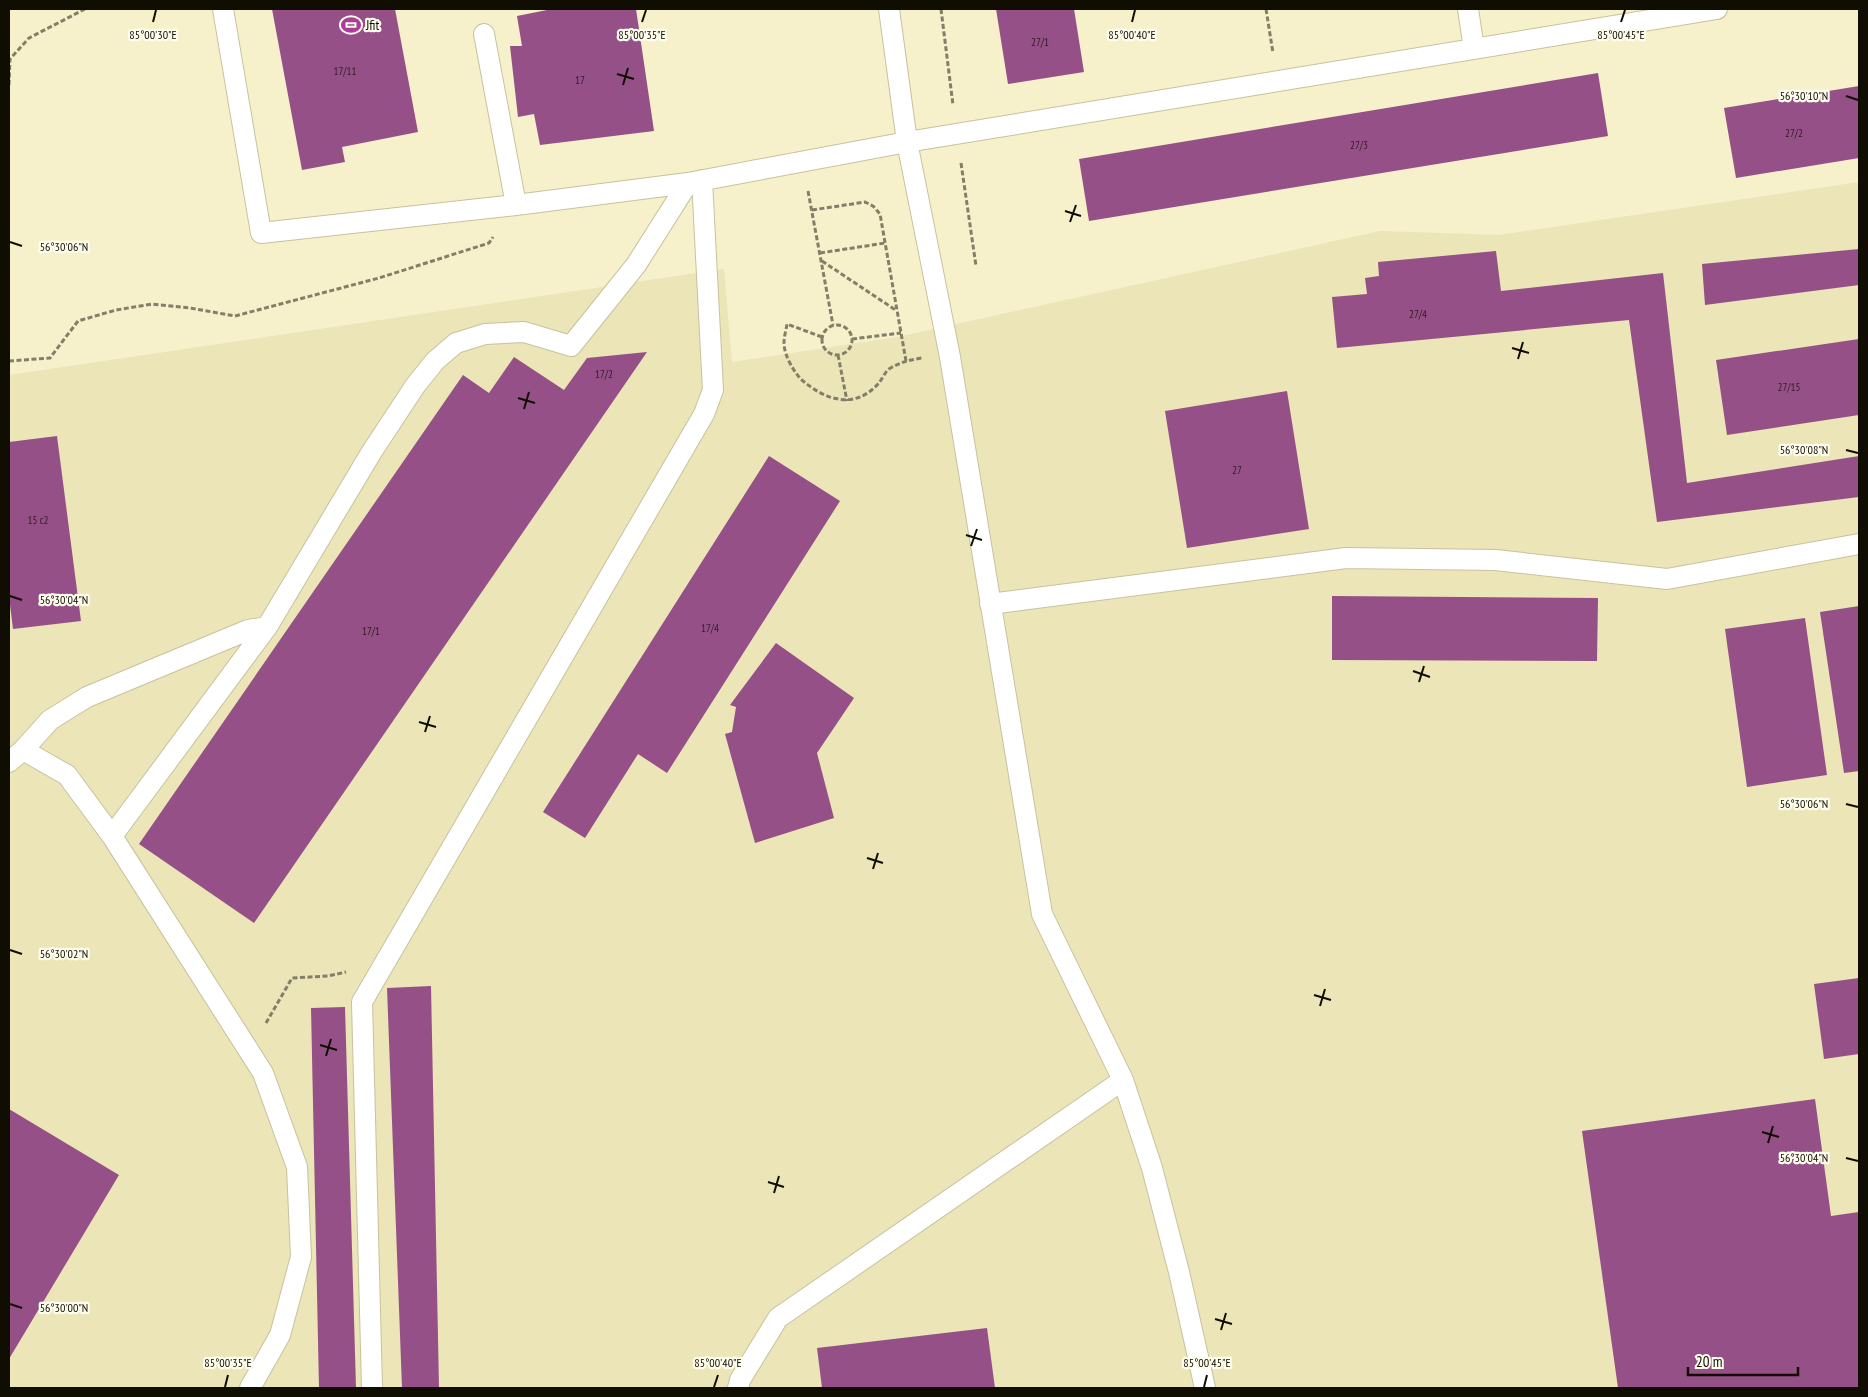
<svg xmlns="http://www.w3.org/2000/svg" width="1868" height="1397" viewBox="0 0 1868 1397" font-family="'PT Sans Narrow',sans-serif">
  <rect width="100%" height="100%" fill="#f6f0cb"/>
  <path fill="#ebe5b8" d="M1859,182v1206h-1850v-1013l715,-106 8,93 165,-25 483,-106 119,4z"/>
  <path fill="#945087" d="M272,9h123l23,123 -76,15 3,15 -43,8z
    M552,9h84l18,122 -114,14 -6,-31 -16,3 -8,-71h12l-5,-30z
    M996,9h78l10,63 -76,12z
    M1598,73l10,63 -519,85 -10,-62z
    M1859,86v72l-123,20 -12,-70z
    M1859,249v36l-154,20 -3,-41z
    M1496,251l5,40 162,-18 24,210 172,-27v41l-202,25 -28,-202 -292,28 -5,-51 35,-3 -2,-16 14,-2 -1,-14z
    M1859,339v76l-132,20 -11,-75z
    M647,352l-393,571 -115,-79 324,-469 26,18 25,-36 50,33 23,-32z
    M1287,391l22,138 -122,19 -22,-137z
    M57,436l24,185 -68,8 -4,-32v-155z
    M769,456l71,45 -173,272 -29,-19 -53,84 -42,-26z
    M1332,596l266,2 -1,63 -265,-1z
    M1859,606v165l-15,2 -24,-161z
    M1805,618l22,157 -80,12 -22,-158z
    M776,643l78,55 -37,55 17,65 -79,25 -30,-109 7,-2 4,-25 -6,-2z
    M1859,978v76l-35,5 -10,-75z
    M431,986l8,402h-37l-15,-400z
    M345,1007l11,381h-37l-8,-380z
    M1815,1099l16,117 28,-4v176h-241l-36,-257z
    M9,1109l110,66 -110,184z
    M987,1328l8,60h-173l-5,-40z"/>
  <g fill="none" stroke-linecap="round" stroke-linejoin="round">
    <defs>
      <path id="service" d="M223,9l38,224 255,-28 172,-22 219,-41 810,-133
        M889,9l18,133 43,215 92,557 81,166 29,88 27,104 26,116
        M1468,9l6,40
        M484,34l32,171
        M990,604l356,-46 149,2 172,19 192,-35
        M23,750l44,25 45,61
        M9,762l14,-12 27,-30 37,-23 161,-67 19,-3
        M250,1388l30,-53 21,-78 -4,-90 -34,-94 -151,-237 155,-209 104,-174 44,-67 20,-25 21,-18 29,-9 39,-2 47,14 65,-81 52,-82
        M372,1388l-10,-386 342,-588 9,-24 -11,-210
        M738,1388l2,-8 38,-62 345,-238"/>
    </defs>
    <use href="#service" stroke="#c7c29e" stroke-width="22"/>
    <path stroke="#837f67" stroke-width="3" stroke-dasharray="5 2.5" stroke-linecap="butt" d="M941,9l12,96
      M1266,9l7,44
      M9,85l1,-26 19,-21 56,-29
      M961,163l15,103
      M808,191l25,134
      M812,210l53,-8 8,4 7,8 26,147
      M820,253l65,-10
      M822,261l75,50
      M822 340a15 15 0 1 1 30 0a15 15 0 1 1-30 0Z
      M822,337l-35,-13c-1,6 -3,13 -3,19 0,12 10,30 19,38 23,19 51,29 75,3 4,-4 6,-11 11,-15 11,-7 21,-9 33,-11
      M852,339l49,-6
      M838,355l9,46
      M9,361l41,-3 28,-37 38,-11 36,-6 38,4 45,8 144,-38 110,-35 4,-6
      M266,1023l26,-45 36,-2 18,-4"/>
    <use href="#service" stroke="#fff" stroke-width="20"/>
  </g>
  <path fill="none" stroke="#100e03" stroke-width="2" d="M153,22l3,-12M642,22l4,-12M1132,22l3,-12M1621,22l4,-12M617,74l17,5M623,85l5,-17M1846,96l12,4M1065,211l16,5M1070,222l6,-17M10,242l12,4M1512,348l17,5M1518,359l5,-17M518,398l17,5M524,409l5,-17M1846,450l12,3M966,535l16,5M971,546l6,-17M10,596l12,4M1413,671l17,6M1419,682l5,-16M419,722l17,5M425,732l5,-16M1846,804l12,3M867,858l16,5M873,869l5,-16M10,950l12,4M1314,995l17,5M1320,1006l5,-17M320,1045l17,5M326,1056l5,-17M1762,1132l17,5M1768,1143l5,-17M1846,1158l12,3M768,1182l16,5M774,1193l5,-17M10,1304l12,4M1215,1319l17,5M1221,1330l5,-17M225,1387l3,-12M714,1387l4,-12M1204,1387l3,-12"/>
  <defs>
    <symbol id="stadium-bare" viewBox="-9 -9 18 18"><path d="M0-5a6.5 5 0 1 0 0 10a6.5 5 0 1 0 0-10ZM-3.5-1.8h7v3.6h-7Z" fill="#ac3d9b" stroke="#fffdee" stroke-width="2.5" paint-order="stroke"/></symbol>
  </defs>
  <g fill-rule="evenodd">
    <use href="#stadium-bare" x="337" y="11" width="28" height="28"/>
  </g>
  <g text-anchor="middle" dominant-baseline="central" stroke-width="4.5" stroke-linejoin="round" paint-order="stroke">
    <g font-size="11" fill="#311e24">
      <text x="1040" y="42">27/1</text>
      <text x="345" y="71">17/11</text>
      <text x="580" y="80">17</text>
      <text x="1794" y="133">27/2</text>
      <text x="1359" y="145">27/3</text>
      <text x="1418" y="314">27/4</text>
      <text x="604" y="374">17/2</text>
      <text x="1789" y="387">27/15</text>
      <text x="1237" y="470">27</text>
      <text x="38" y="520">15 с2</text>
      <text x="710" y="628">17/4</text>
      <text x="371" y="631">17/1</text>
    </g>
    <g font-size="14" fill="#100e03" stroke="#fffdee" text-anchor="start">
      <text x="366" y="25">Jfit</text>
    </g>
  </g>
  <g font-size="12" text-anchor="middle" fill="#100e03" stroke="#fffdee" stroke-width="4.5" stroke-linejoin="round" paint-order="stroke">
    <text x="153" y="39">85°00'30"E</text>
    <text x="642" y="39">85°00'35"E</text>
    <text x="1132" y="39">85°00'40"E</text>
    <text x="1621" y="39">85°00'45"E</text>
    <text x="1804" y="100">56°30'10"N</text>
    <text x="64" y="251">56°30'06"N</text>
    <text x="1804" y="454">56°30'08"N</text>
    <text x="64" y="604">56°30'04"N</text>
    <text x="1804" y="808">56°30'06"N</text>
    <text x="64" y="958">56°30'02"N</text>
    <text x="1804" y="1162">56°30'04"N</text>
    <text x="64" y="1312">56°30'00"N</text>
    <text x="228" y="1367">85°00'35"E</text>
    <text x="718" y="1367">85°00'40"E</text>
    <text x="1207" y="1367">85°00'45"E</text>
  </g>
  <rect width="1868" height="1397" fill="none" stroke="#100e03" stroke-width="20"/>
  <path d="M1688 1367v8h110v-8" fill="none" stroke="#100e03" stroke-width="2.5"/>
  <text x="1696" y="1367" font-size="15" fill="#100e03" stroke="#fffdee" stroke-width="4" paint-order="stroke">20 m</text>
</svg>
